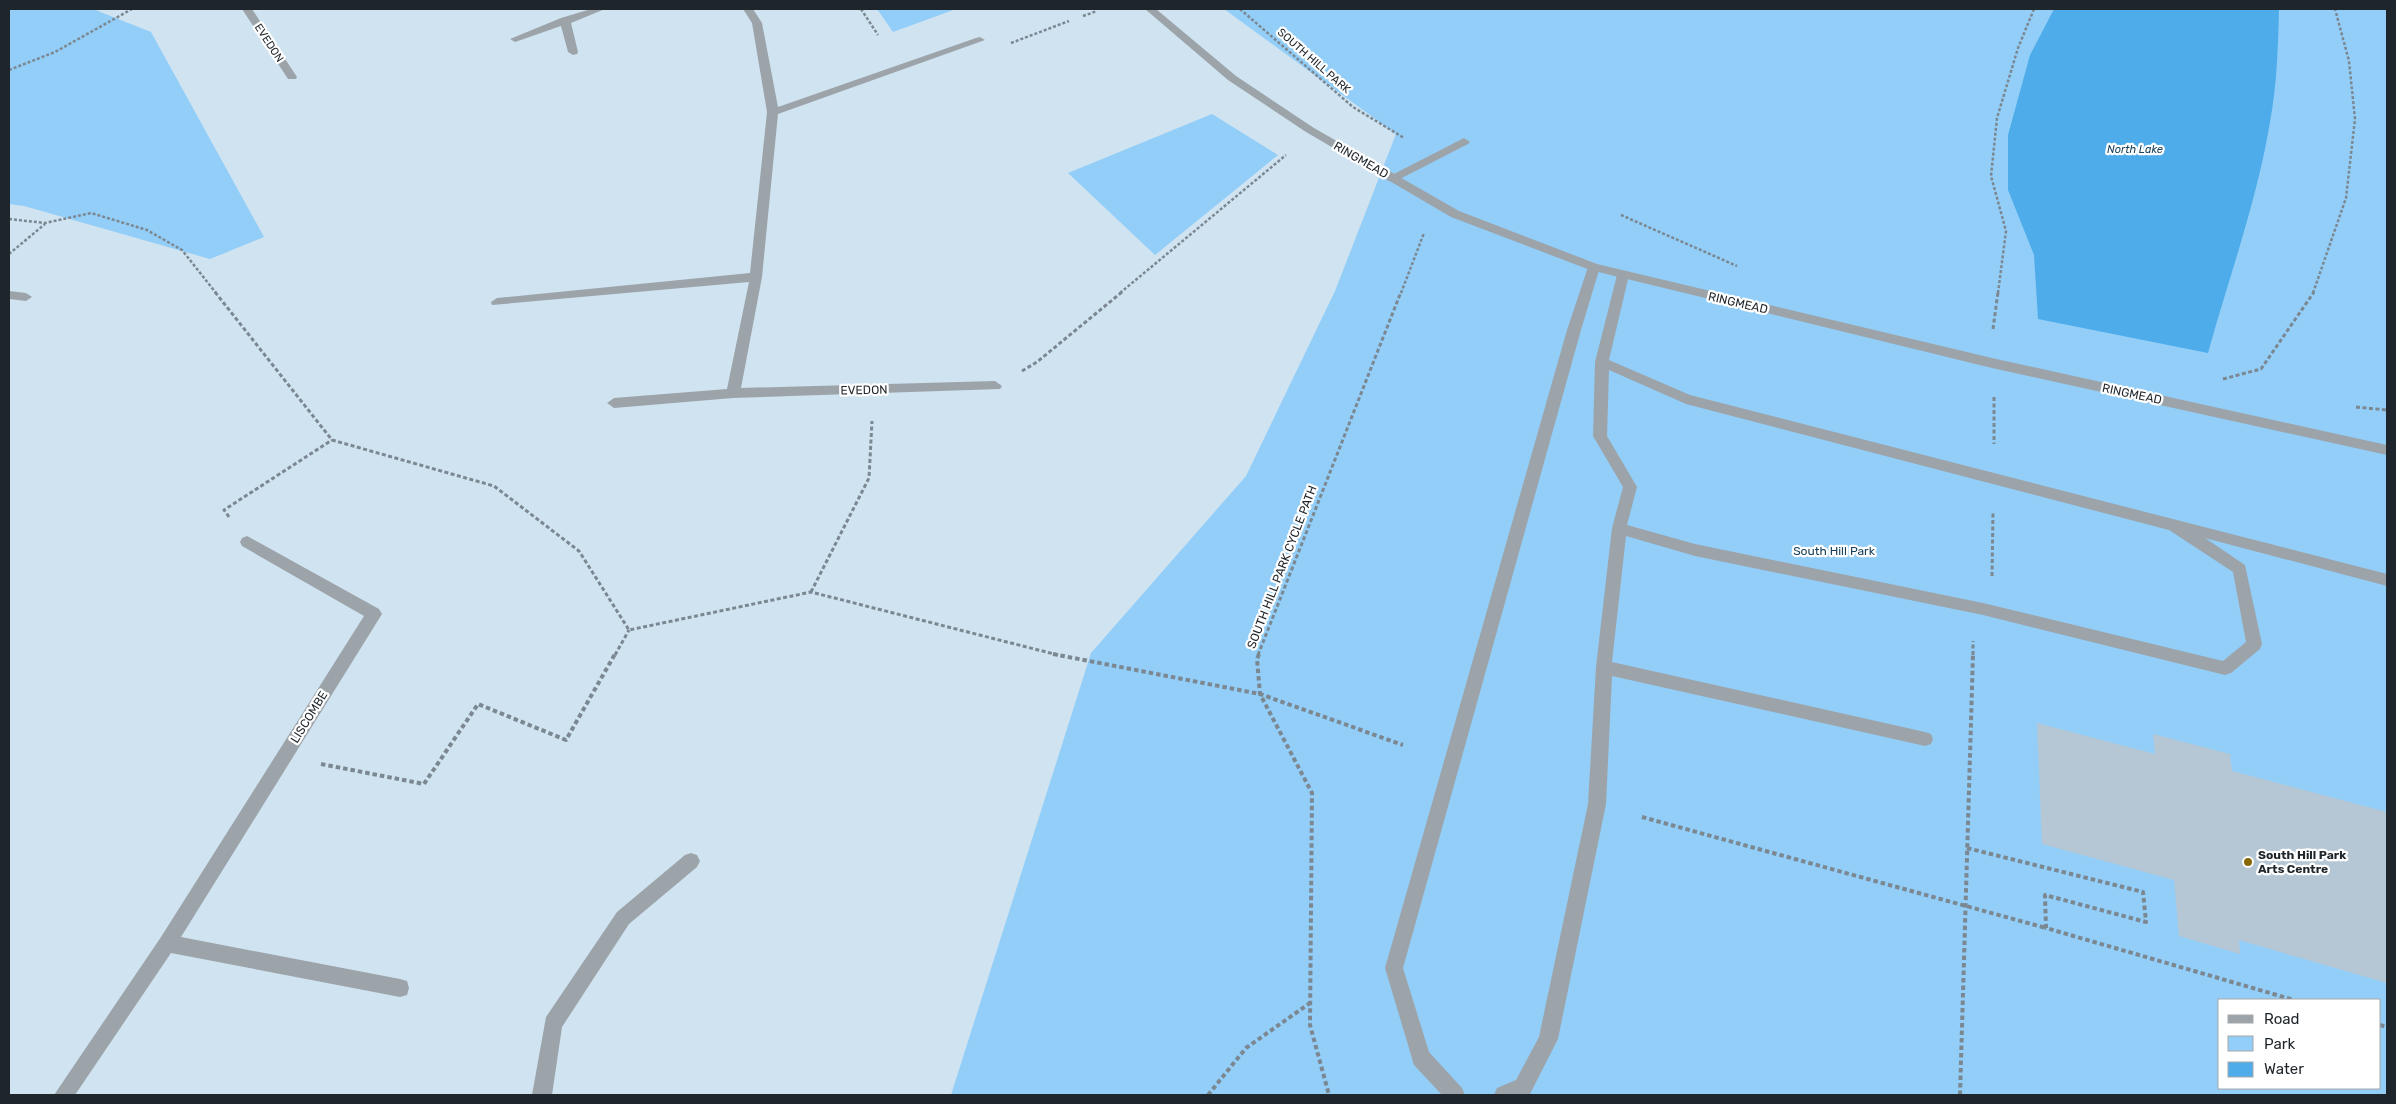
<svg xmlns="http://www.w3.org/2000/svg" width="2396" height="1104" viewBox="0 0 2396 1104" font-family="Rubik,sans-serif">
  <rect width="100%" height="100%" fill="#d0e3f1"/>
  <path fill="#93cef8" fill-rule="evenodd" d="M9,9h84l58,23 113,205 -54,22 -186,-53 -15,-2z
    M877,9h79l-63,23z
    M1224,9h1163v1086h-1436l140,-442 155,-177 89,-185 61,-157zM2220,1000h160v88h-160z
    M1212,114l66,41 -123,100 -87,-82z"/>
  <path fill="#4dace9" d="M2054,9h225c-1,38 -2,76 -9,113 -13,79 -41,155 -62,231l-170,-34 -4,-64 -26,-65v-55l22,-80z"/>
  <path fill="#b5c7d5" d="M2037,723l118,31 -2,-20 77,20 2,17 155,41v171l-148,-43 1,14 -61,-18 -5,-56 -132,-36z"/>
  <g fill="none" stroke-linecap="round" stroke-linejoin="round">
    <path stroke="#7b8892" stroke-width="2.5" stroke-dasharray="3 2" stroke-linecap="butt" d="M861,9l17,26
      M1240,9l113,98 51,31
      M1083,16l14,-5
      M1011,43l58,-22
      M9,70l46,-18 77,-43
      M1621,215l116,51
      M9,219l36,4 46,-10 56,17 35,20 34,43
      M9,254l36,-30
      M1120,293l166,-138
      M1401,293l23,-60
      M1998,293l8,-62 -15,-55 6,-58 21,-70 16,-39
      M2313,293l33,-95 9,-79 -6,-58 -14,-52"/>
    <path stroke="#7b8892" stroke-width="3" stroke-dasharray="4 2.5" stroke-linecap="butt" d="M215,292l117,148 162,46 85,65 50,79 182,-38 247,63
      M1993,329l5,-37
      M1022,371l15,-9 85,-70
      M2223,379l38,-10 53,-77
      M1994,397v47
      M2356,407l31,3
      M229,517l-5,-7 108,-70
      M1992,576l1,-64
      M811,592l58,-114 3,-57
      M615,655l14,-25
      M1258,655l143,-363
      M1973,655v-14"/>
    <path stroke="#7b8892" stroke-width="4" stroke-dasharray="4.5 3" stroke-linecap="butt" d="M1053,654l207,40 143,51
      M1259,654l-2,5 3,35 52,99 -2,232 19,70
      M321,764l103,20 54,-80 88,36 49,-86
      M1642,817l404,111
      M1967,848l176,44 3,30 -101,-27 1,33 248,72
      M2380,1025l7,2
      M1208,1095l38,-47 64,-45
      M1960,1095l13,-441"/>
    <path fill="#9ca4aa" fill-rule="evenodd" d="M1464,138l6,4 -2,2 -72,37h-8l-2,-3z
      M1594,263l6,4 -19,63 -178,638 26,84 33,36 3,7h-23l-28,-30 -29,-97 182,-638 21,-63z
      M1623,271l6,4 -20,85 81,35 697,179v12l-182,-48 40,27 17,79 -2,5 -29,24 -6,2 -242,-60 -288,-59 -69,-20 -14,126 313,70 6,2 2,5 -2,5 -6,2 -313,-70 -6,128 -48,235 -28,55 -36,1 3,-7 19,-8 23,-43 49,-233 8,-137 16,-139 11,-41 -30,-51 2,-74 22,-87zM1609,370l77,34 483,126 64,42 13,70 -23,19 -240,-58 -288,-59 -68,-19 10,-38 -30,-51z
      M691,853l6,2 3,6 -3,6 -68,57 -67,103 -10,68h-20l14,-78 71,-105 68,-57z"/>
    <path fill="#9ca4aa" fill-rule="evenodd" d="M242,9h10l45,68 -1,2h-8z
      M591,9h14l-34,14 7,29 -1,2 -4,1 -5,-3 -7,-26 -46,16 -5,-3 51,-21z
      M743,9h10l9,14 16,84 198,-69 4,-1 5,3 -207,74 -16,163 -21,111 254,-7 7,5 -2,3 -267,9 -119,10 -7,-5 7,-5 113,-9 22,-107 -257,23 -1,-3 6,-4 253,-25 17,-161 -15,-89z
      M9,291l17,2 6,4 -6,4 -17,-2z
      M247,536l132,73 3,5 -201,323 219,42 7,2 2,7 -2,7 -7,2 -229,-44 -96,142h-21l107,-158 203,-321 -122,-70 -2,-4 2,-4z"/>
    <path fill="#9ca4aa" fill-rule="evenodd" d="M1145,9h11l80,67 78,52 145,83 138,53 395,94 395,87v10l-395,-87 -402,-98 -139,-53 -145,-85 -78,-52z"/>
  </g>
  <circle fill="#876a07" stroke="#fff" stroke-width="2" cx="2248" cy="862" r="5"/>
  <g text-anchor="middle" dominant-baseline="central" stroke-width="4.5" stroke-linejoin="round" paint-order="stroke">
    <g font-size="11" fill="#1f262b" stroke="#fff">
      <text transform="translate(269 43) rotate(57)">EVEDON</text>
      <text transform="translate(1314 61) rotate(41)">SOUTH HILL PARK</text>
    </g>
    <g font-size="11" font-style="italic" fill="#1a425b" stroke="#fff">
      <text x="2135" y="149">North Lake</text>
    </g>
    <g font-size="12" fill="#1f262b" stroke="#fff">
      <text transform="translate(1361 160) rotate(30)">RINGMEAD</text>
      <text transform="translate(1738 303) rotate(13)">RINGMEAD</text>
      <text transform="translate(864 390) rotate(-1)">EVEDON</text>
      <text transform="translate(2132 394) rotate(12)">RINGMEAD</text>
      <text transform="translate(1282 567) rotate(-69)">SOUTH HILL PARK CYCLE PATH</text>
      <text transform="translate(309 717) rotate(-58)">LISCOMBE</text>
    </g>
    <g font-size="12" fill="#184059" stroke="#fff">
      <text x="1834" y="551">South Hill Park</text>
    </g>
    <g font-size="12" font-weight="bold" fill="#1f262b" stroke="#fff" text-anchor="start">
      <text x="2258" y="855">South Hill Park<tspan x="2258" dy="14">Arts Centre</tspan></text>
    </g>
  </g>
  <rect width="2396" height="1104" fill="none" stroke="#1f262b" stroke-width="20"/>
  <rect x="2218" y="999" width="162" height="90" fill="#ffffff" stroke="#a5a8aa"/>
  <rect x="2228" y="1015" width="25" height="8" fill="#9ca4aa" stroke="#a5a8aa"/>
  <text x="2264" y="1024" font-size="15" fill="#1f262b">Road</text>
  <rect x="2228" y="1036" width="25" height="15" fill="#93cef8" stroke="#a5a8aa"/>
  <text x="2264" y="1049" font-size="15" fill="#1f262b">Park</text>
  <rect x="2228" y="1062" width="25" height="15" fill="#4dace9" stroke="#a5a8aa"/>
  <text x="2264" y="1074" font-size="15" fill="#1f262b">Water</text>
</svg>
